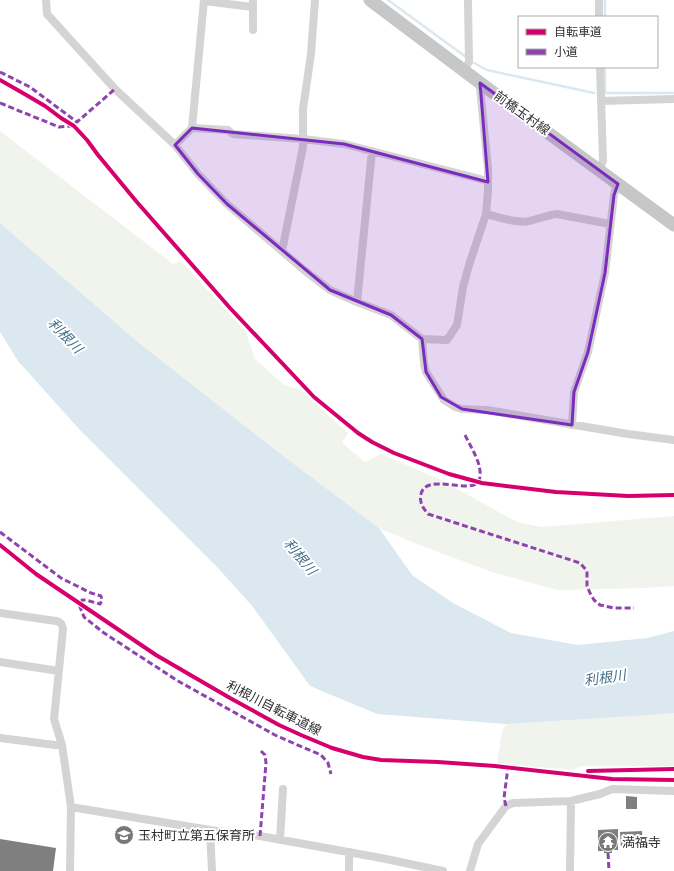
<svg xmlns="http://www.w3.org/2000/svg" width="674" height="871" viewBox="0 0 674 871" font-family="Rubik,'Noto Sans JP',sans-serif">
  <rect width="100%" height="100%" fill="#fff"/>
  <path fill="#f1f4ed" d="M0,131l173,133 8,-3 65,71 9,27 28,25 19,7 46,42 -6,10 23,19 16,-8 56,24 80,44 24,5 133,-11v70l-30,2 -87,2 -62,-17 -76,-28 -40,-17 -101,-76 -139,-109 -139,-120z
    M674,713v53h-91l-5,1 -4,3 -77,-6 5,-33 4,-7 145,-9z"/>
  <path fill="#dbe8f0" d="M0,223l139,120 139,109 101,76 33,47 41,28 58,30 67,12 69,-7 27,-7v82l-23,2 -145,9 -129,-10 -67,-28 -57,-79 -35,-39 -139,-139 -61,-68 -18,-29z"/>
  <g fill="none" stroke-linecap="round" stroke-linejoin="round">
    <path stroke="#dbe8f0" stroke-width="2.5" d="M388,0l78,57
      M605,0v17
      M474,63l13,7 107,23
      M605,67v26h69"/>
  </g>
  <path fill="#7f7f7f" d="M626,796l11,1v12h-11z
    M618,829v21h-6v3h-8v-2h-6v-21z
    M642,831l1,11 -9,1 1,4 -14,1 -1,-16z
    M0,839l56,9 -3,23h-53z"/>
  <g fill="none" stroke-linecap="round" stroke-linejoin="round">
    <path stroke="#d4d4d4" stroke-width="8" d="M46,0l1,14 68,75 60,56 23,29 29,30 77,66 26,20 27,12 34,13 31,24 25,1 10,-15 6,-38 6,-22 17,-51 2,-23v-22l-8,-81v-5
      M599,0v17
      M204,1l49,6
      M253,30v-30
      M464,70l5,-8 -1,-62
      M601,101l73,-2
      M192,128l36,2 5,4 70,5 41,5 144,37
      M175,145l17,-17 12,-128
      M600,170l3,-10 -3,-93
      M486,214c11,3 33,10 43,7 10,-2 18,-6 28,-7l53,10
      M282,251l21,-104v-38l8,-55 4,-54
      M357,302l15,-151
      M422,339l2,25 2,8 18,28 11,7 7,2 25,1 141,24 46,6
      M572,425l2,-33 14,-40 17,-79 9,-78 2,-8 2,-3
      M0,613l56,8c5,1 6,3 7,8l-9,90 8,26 9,62 -1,64
      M0,662l59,9
      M0,738l55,7h7
      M71,807l139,23 50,6 121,22 62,13
      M210,830l2,41
      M280,840l3,-51
      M349,871v-13l2,-6
      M470,871l8,-27 28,-38 7,-3 58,-2 29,-7 12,-5 62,2
      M570,871l1,-70"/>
    <path stroke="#c7c7c7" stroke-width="13" d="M370,0l121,91 183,134"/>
    <path stroke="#8e44ad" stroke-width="3" stroke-dasharray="6 3" stroke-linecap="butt" d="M0,72l30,15 47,35 38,-33
      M0,103l59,24 12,-1
      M465,435c5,10 11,20 14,30 1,5 3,14 -2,18 -10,10 -51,-10 -56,11 -2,8 2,14 7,20l152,49 7,8v15l3,7 4,7 6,5 14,3h20
      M0,532l61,46 30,15 10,3 1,4 -2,4 -14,-4h-4l-2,7 4,10 20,16 74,48 97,54 18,8 28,12 7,8 3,11
      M506,806l-2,-8 4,-31
      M260,836l6,-73 -1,-8 -5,-5
      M608,853l1,18"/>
    <defs>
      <path id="cycleway" d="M0,80l28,16 17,10 16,12 13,8 13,14 11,15 38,46 94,107 84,89 44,36 14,9 22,11 55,21 33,9 74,9 72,4 46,-1
        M0,545l36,29 120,81 74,43 49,27 22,10 31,13 31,9 18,3 57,2 57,4 117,13 62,1
        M588,771l86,-2"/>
    </defs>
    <use href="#cycleway" stroke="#fff" stroke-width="6"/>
    <use href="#cycleway" stroke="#d6006c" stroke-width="4"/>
  </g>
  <path fill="#7b2cbf" fill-opacity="0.2" stroke="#7b2cbf" stroke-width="3" stroke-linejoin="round" d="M480,83l138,101 -4,11 -9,78 -17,79 -14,40 -2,33 -110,-16 -21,-12 -15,-25 -4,-33 -31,-24 -61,-25 -103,-86 -29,-30 -23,-29 17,-17 152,16 144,38z"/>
  <defs>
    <symbol id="school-disc" viewBox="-11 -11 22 22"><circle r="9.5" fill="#787878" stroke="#fff"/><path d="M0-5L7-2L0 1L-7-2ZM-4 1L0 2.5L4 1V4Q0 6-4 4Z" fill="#fff"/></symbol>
    <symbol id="temple-disc" viewBox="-11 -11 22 22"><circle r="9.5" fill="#787878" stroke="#fff"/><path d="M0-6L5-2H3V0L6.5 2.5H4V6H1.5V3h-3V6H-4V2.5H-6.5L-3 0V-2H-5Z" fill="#fff"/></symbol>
  </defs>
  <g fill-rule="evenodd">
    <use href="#school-disc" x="113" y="824" width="22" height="22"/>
    <use href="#temple-disc" x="597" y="831" width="22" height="22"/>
  </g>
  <g text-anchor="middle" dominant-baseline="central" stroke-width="4" stroke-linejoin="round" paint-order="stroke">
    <g font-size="13" fill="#2f2f2f" stroke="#fff">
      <text transform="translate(522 113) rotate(36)">前橋玉村線</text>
      <text transform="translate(274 708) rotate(27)">利根川自転車道線</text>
    </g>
    <g font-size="13" fill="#2f2f2f" stroke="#fff" text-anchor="start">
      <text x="138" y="835">玉村町立第五保育所</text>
      <text x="622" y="842">満福寺</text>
    </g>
    <g font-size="14" font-style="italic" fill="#436f8b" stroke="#fff">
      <text transform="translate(65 336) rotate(46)">利根川</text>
      <text transform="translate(300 557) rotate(50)">利根川</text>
      <text transform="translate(605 678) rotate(-8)">利根川</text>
    </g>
  </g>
  <rect x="518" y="16" width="140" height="52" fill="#ffffff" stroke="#acacac"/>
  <rect x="526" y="29" width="20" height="6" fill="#d6006c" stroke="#acacac"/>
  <text x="554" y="36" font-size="12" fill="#2f2f2f">自転車道</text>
  <rect x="526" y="49" width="20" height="6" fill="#8e44ad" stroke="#acacac"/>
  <text x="554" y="56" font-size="12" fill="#2f2f2f">小道</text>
</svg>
